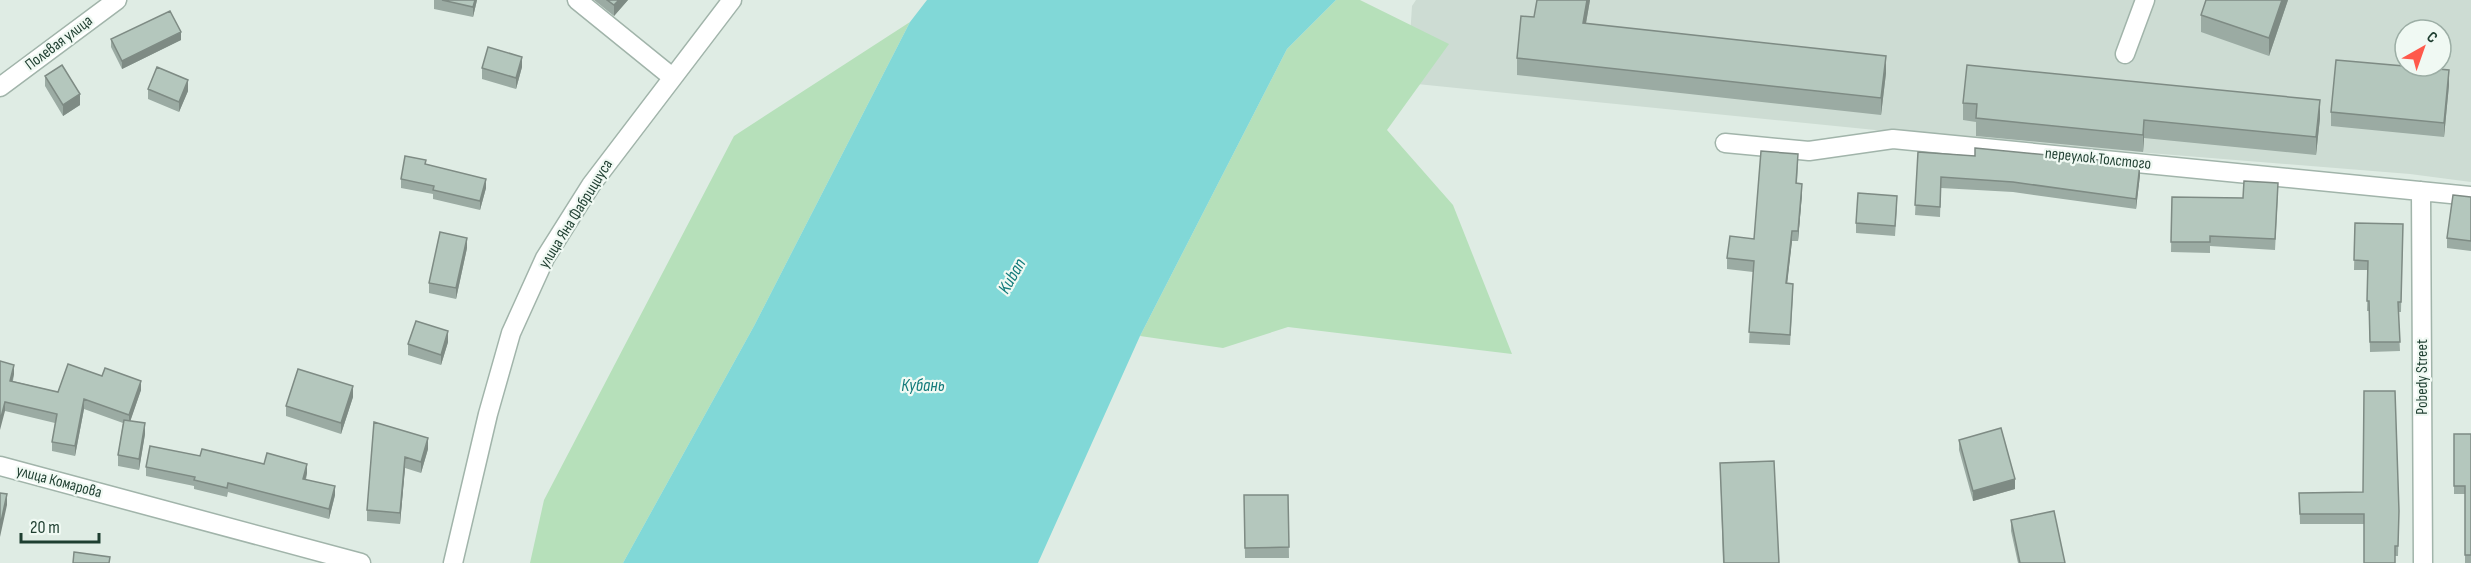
<svg xmlns="http://www.w3.org/2000/svg" width="2471" height="563" viewBox="0 0 2471 563" font-family="'Sofia Sans Condensed',sans-serif">
  <rect width="100%" height="100%" fill="#dfece4"/>
  <path fill="#cddcd3" fill-rule="evenodd" d="M1416,0h1055v182l-61,-8 -495,-40 -508,-51 5,-77zM2405,30h36v36h-36z"/>
  <path fill="#b6e0ba" d="M1336,0h24l89,44 -62,86 66,75 59,149 -224,-27 -65,21 -83,-12 147,-287z
    M910,22l-156,304 -131,237h-93l14,-63 190,-364z"/>
  <path fill="#81d8d7" d="M927,0h409l-49,49 -147,287 -102,227h-415l131,-237 156,-304z"/>
  <g fill="none" stroke-linecap="round" stroke-linejoin="round">
    <defs>
      <path id="minor" d="M577,0l95,77
        M2125,54l20,-54
        M0,87l117,-87
        M1725,143l84,8 84,-12 578,57
        M2421,191l2,372
        M0,466l361,97
        M453,563l35,-149 23,-81 34,-75 46,-73 141,-185"/>
    </defs>
    <use href="#minor" stroke="#a1b4aa" stroke-width="21"/>
    <use href="#minor" stroke="#fff" stroke-width="18"/>
  </g>
  <path fill="#9baba3" d="M434,0h43l-4,17 -39,-8z
    M594,0h34l-14,16z
    M1537,0h53l-4,23 300,50 -5,42 -364,-40v-17l17,-41z
    M2206,0h82l-19,56 -68,-24v-17z
    M111,39l70,1 -59,29 -11,-22z
    M522,67l-6,22 -34,-10v-11z
    M45,76l35,29 -17,11 -18,-30z
    M2449,85l-5,52 -113,-11v-14z
    M148,89l40,2 -9,21 -31,-13z
    M1963,103l357,15 -4,37 -172,-17 -1,14 -167,-16v-14l-13,-2z
    M1918,152l222,23 -4,34 -123,-17 -72,-4 -1,29 -25,-2z
    M426,164l60,24 -6,22 -47,-11v-5l-32,-6v-9z
    M1798,165l-1,18 5,11 -4,47h-6l-5,42 6,11 -3,51 -41,-2 4,-71 -26,-3v-11l27,-19z
    M2278,193l-3,57 -65,-4v7l-39,-1 1,-55 71,1z
    M2471,197v54l-24,-3v-10z
    M1897,206l-2,30 -39,-3v-10z
    M2355,223l48,1 -2,88h-3l2,39 -30,1 -1,-41h-2l1,-41h-14z
    M467,248l-11,51 -27,-6v-10z
    M448,342l-7,23 -33,-10v-11z
    M0,361l14,13 -1,7 45,11 83,-2 -11,31 15,13 -6,36 -21,-4v-11l5,-32 -39,-14 -9,47 -23,-5v-9l3,-19 -50,-12z
    M353,397l-12,37 -55,-18v-10z
    M374,422l54,27 -7,24 -16,-5 -5,56 -33,-3v-11z
    M2454,434h17v129h-6v-69h-11z
    M1959,440l56,49 -42,12 -14,-51z
    M200,456l64,8 43,9 -1,7 29,15 -6,24 -101,-27 -1,5 -33,-8v-3l-48,-10v-9z
    M1720,463l59,100h-56z
    M2299,493l100,18 -1,45h-3l-31,-32h-64z
    M1244,495h44l1,63h-44z
    M2011,520l54,43h-47l-7,-32z"/>
  <path fill="#7e8b84" d="M475,0h2l-4,17v-10z
    M619,0h9l-14,16v-11z
    M1587,0h3l-7,40v-17z
    M2282,0h6l-19,56v-18z
    M181,32v8l-59,29v-8z
    M1886,56v17l-5,42v-17z
    M522,57v10l-6,22v-11z
    M2449,70v15l-5,52v-14z
    M188,80v11l-9,21v-10z
    M80,94v11l-17,11v-11z
    M2320,100v18l-4,37v-18z
    M2144,120v18l-1,14v-17z
    M2140,164v11l-4,34v-10z
    M486,179v9l-6,22v-9z
    M1802,184v10l-4,47v-10z
    M1792,231v10l-6,53v-11z
    M467,238v10l-11,51v-11z
    M448,331v11l-7,23v-10z
    M14,365v9l-4,16v-9z
    M141,381v9l-12,35v-10z
    M353,386v11l-12,37v-11z
    M84,399v10l-9,47v-10z
    M5,402v9l-5,19v-9z
    M145,423v11l-6,36v-11z
    M428,438v11l-7,24v-11z
    M405,457v11l-5,56v-11z
    M307,464v9l-4,16v-10z
    M2015,479v10l-42,12v-10z
    M335,486v9l-6,24v-10z
    M7,494v11l-7,32v-11z"/>
  <path fill="#b4c7bd" stroke="#7e8b84" stroke-width="1.5" d="M442,0h33l-2,7z
    M607,0h12l-5,5z
    M1537,0h50l-4,23 303,33 -5,42 -364,-40 4,-42 13,1z
    M2206,0h76l-13,38 -68,-23z
    M170,11l11,21 -59,29 -11,-22z
    M488,47l34,10 -6,21 -34,-10z
    M2336,60l113,10 -5,53 -113,-11z
    M62,65l18,29 -17,11 -18,-29z
    M1967,65l353,35 -4,37 -172,-17 -1,15 -167,-17 1,-14 -14,-1z
    M157,67l31,13 -9,22 -31,-13z
    M1975,148l165,16 -4,35 -123,-17 -72,-5 -1,30 -25,-2 3,-53 57,4z
    M1761,151l37,3 -2,29 6,1 -4,47h-6l-6,52 7,1 -3,51 -41,-3 5,-71 -27,-3 3,-22 24,3z
    M405,156l21,4 -1,4 61,15 -6,22 -47,-11 1,-4 -33,-7z
    M2244,181l34,2 -3,56 -65,-3v6h-39l1,-45 71,1z
    M1858,193l39,3 -2,30 -39,-3z
    M2453,195l18,2v44l-24,-3z
    M2355,223l48,1 -2,78h-3l2,40h-30l-1,-41h-2l1,-40 -14,-1z
    M440,232l27,6 -11,50 -27,-5z
    M416,321l32,10 -7,24 -33,-11z
    M0,361l14,4 -4,16 48,11 10,-28 34,12 3,-8 36,13 -12,34 -45,-16 -9,47 -23,-4 5,-28 -52,-12 -5,19z
    M298,369l55,17 -12,37 -55,-17z
    M2364,391h31l4,120 -1,35h-3v17h-31v-49h-64l-1,-21 64,-1z
    M124,420l21,3 -6,36 -21,-4z
    M374,422l54,16 -7,24 -16,-5 -5,56 -33,-3z
    M2001,428l14,51 -42,12 -14,-51z
    M2454,434h17v121h-6v-69h-11z
    M150,446l50,10 2,-7 62,15 3,-11 40,11 -4,15 32,7 -6,23 -101,-26 -1,5 -33,-8 1,-3 -49,-10z
    M1774,461l5,102h-55l-4,-100z
    M0,493l7,1 -7,32z
    M1244,495h44l1,52 -44,1z
    M2054,511l11,52h-45l-9,-43z
    M74,552l36,5 -1,6h-36z"/>
  <g text-anchor="middle" dominant-baseline="central" stroke-width="4.5" stroke-linejoin="round" paint-order="stroke">
    <g font-size="16" fill="#1e3e30" stroke="#f0f9f3">
      <text transform="translate(59 43) rotate(-37)">Полевая улица</text>
      <text transform="translate(2098 159) rotate(6)">переулок Толстого</text>
      <text transform="translate(576 214) rotate(-58)">улица Яна Фабрициуса</text>
      <text transform="translate(2422 377) rotate(-90)">Pobedy Street</text>
      <text transform="translate(59 482) rotate(15)">улица Комарова</text>
    </g>
    <g font-size="18" font-style="italic" fill="#127b7b" stroke="#f0f9f3">
      <text transform="translate(1012 276) rotate(-60)">Kuban</text>
      <text x="923" y="385">Кубань</text>
    </g>
  </g>
  <g transform="translate(2423 48) rotate(40)"><circle r="28" fill="#f0f9f3" stroke="#9caea5" stroke-width="1.5"/>
  <path d="M0-4.5L10 22L0 15L-10 22Z" fill="#ff594b"/>
  <text y="-9" font-size="16" font-weight="bold" text-anchor="middle" fill="#1e3e30">С</text>
  </g>
  <path d="M21 533v9h78v-9" fill="none" stroke="#1e3e30" stroke-width="3"/>
  <text x="30" y="533" font-size="18" fill="#1e3e30" stroke="#f0f9f3" stroke-width="4.5" paint-order="stroke">20 m</text>
</svg>
